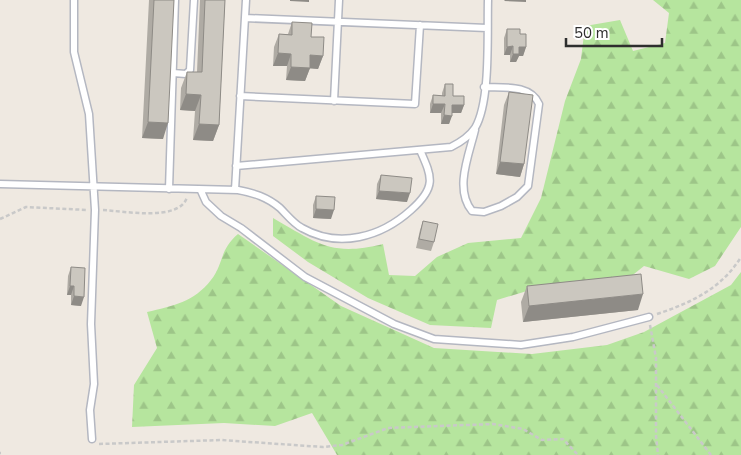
<svg xmlns="http://www.w3.org/2000/svg" width="741" height="455" viewBox="0 0 741 455" font-family="'Nunito Sans',sans-serif">
  <defs>
    <pattern id="forest-firs" width="22" height="20" patternUnits="userSpaceOnUse" patternTransform="scale(1.25)"><rect width="22" height="20" fill="#b6e59e"/><path d="M5 1l3.5 6h-7zM16 11l3.5 6h-7z" fill="#9dc588"/></pattern>
  </defs>
  <rect width="100%" height="100%" fill="#efe9e1"/>
  <path fill="url(#forest-firs)" d="M653,0h88v227l-26,39 -26,13 -45,-13 -20,16 -97,9 -30,9 -6,28 -61,-3 -62,-27 -60,-36 -35,-26v-18c44,25 58,39 110,26l6,31 26,1 22,-19 31,-14 53,-5 20,-40 24,-97 16,-42 4,-33 35,-6 13,31 32,-8 4,-30z
    M238,234l103,72 93,42 98,6 75,-9 37,-13 87,-47 10,-13v183h-404l-25,-42 -37,13 -51,-3 -92,4 2,-42 23,-37 -10,-36c26,-6 47,-10 64,-32 13,-16 8,-30 27,-46z"/>
  <g fill="none" stroke-linecap="round" stroke-linejoin="round">
    <defs>
      <path id="service" d="M74,0v52l15,62 6,96 -4,114 3,60 -4,26 2,29
        M245,18l242,10
        M173,73l13,1 4,-4 4,-70
        M240,96l175,8 5,-79
        M334,101l5,-101
        M475,130c-6,25 -21,59 -3,81l12,1 17,-6 16,-9 11,-11 11,-82c-9,-20 -36,-16 -55,-17
        M236,166l215,-19c10,-5 18,-10 24,-19 16,-27 12,-95 13,-128
        M0,184l238,6c16,3 29,7 42,18 7,7 14,16 22,20 37,21 79,9 109,-18 26,-23 21,-33 9,-60
        M169,189l6,-189
        M235,190l11,-190
        M201,191l5,11 15,14 20,12 64,49 89,47 40,15 87,6 52,-8 76,-20"/>
    </defs>
    <use href="#service" stroke="#b4b7c1" stroke-width="9"/>
    <path stroke="#c9c9c9" stroke-width="2.5" stroke-dasharray="4 2.5" stroke-linecap="butt" d="M103,210c20,1 77,12 84,-13
      M0,219l26,-12 61,3
      M657,314c34,-11 65,-26 84,-57
      M650,325l6,33v78l2,19
      M657,385l54,70
      M99,444l122,-4 102,7 19,-2 46,-17 105,-4 30,5 19,11 21,-1 15,16
      M0,453h1"/>
    <use href="#service" stroke="#fff" stroke-width="6"/>
  </g>
  <path fill="#afaba4" d="M149,0h25l-11,139 -21,-1z
    M200,0h25l-6,125 -6,16 -20,-1 2,-29 -15,-1 1,-22 6,-16h10z
    M292,22l19,15 12,19 -5,13 -8,-1 -5,13 -19,-1 1,-14h-14l1,-19 5,-13h9z
    M507,29l13,5 6,13 -3,9h-4l-3,6h-6v-7h-6v-17z
    M445,84l8,12 11,9 -3,8h-9l-3,11h-8v-11h-11v-9l3,-9 9,1v-3z
    M509,92l15,72 -4,13 -24,-3 8,-69z
    M381,175l26,27 -31,-3 1,-15z
    M316,196l15,23 -18,-1v-13z
    M423,221l11,21 -3,9 -15,-3 4,-18z
    M71,267l10,39 -10,-1v-10h-4l1,-19z
    M527,286l111,24 -115,12 -2,-20z"/>
  <path fill="#8e8b86" d="M290,0h19v2l-19,-1z
    M505,0h21v2l-22,-1z
    M513,46l-3,9h-6l3,-8z
    M519,47h7l-3,9h-4l-3,6h-6l3,-8z
    M278,53l13,1 -4,12h-14z
    M310,55l13,1 -5,13 -12,-1z
    M291,67l19,1 -5,13 -19,-1z
    M186,94l15,1 -6,16 -15,-1z
    M433,104h12l-4,9h-11z
    M452,105h12l-3,8h-12z
    M444,115l8,1 -3,8h-8z
    M148,122l20,1 -5,16 -21,-1z
    M199,124l20,1 -6,16 -20,-1z
    M500,162l24,2 -4,13 -24,-3z
    M379,191l31,2 -3,9 -31,-3z
    M316,209l18,1 -3,9 -18,-1z
    M70,286h4l-3,9h-4z
    M643,294l-5,16 -115,12 6,-16z
    M74,296l10,1 -3,9 -10,-1z"/>
  <path fill="#cbc7bf" stroke="#8e8b86" d="M154,0h20l-6,123 -20,-1z
    M205,0h20l-6,125 -20,-1 2,-29 -15,-1 1,-22h15z
    M292,22l20,1 -1,14h13l-1,19 -13,-1v13l-19,-1v-13l-13,-1 1,-19 13,1z
    M507,29h13v5h6v13h-7v7h-6v-8l-6,1z
    M445,84h8v12h11v9h-12v11l-8,-1 1,-11h-12v-9l12,1z
    M509,92l24,3 -9,69 -24,-2z
    M381,175l31,3 -2,15 -31,-2z
    M316,196l19,1 -1,13 -18,-1z
    M423,221l15,3 -4,18 -15,-3z
    M71,267l14,1 -1,29 -10,-1v-10h-4z
    M641,274l2,20 -114,12 -2,-20z"/>
  <path d="M566 38v8h96v-8" fill="none" stroke="#2e2e2e" stroke-width="2.5"/>
  <text x="574" y="38" font-size="15" fill="#2e2e2e" stroke="#ffffff" stroke-width="4" paint-order="stroke">50 m</text>
</svg>
